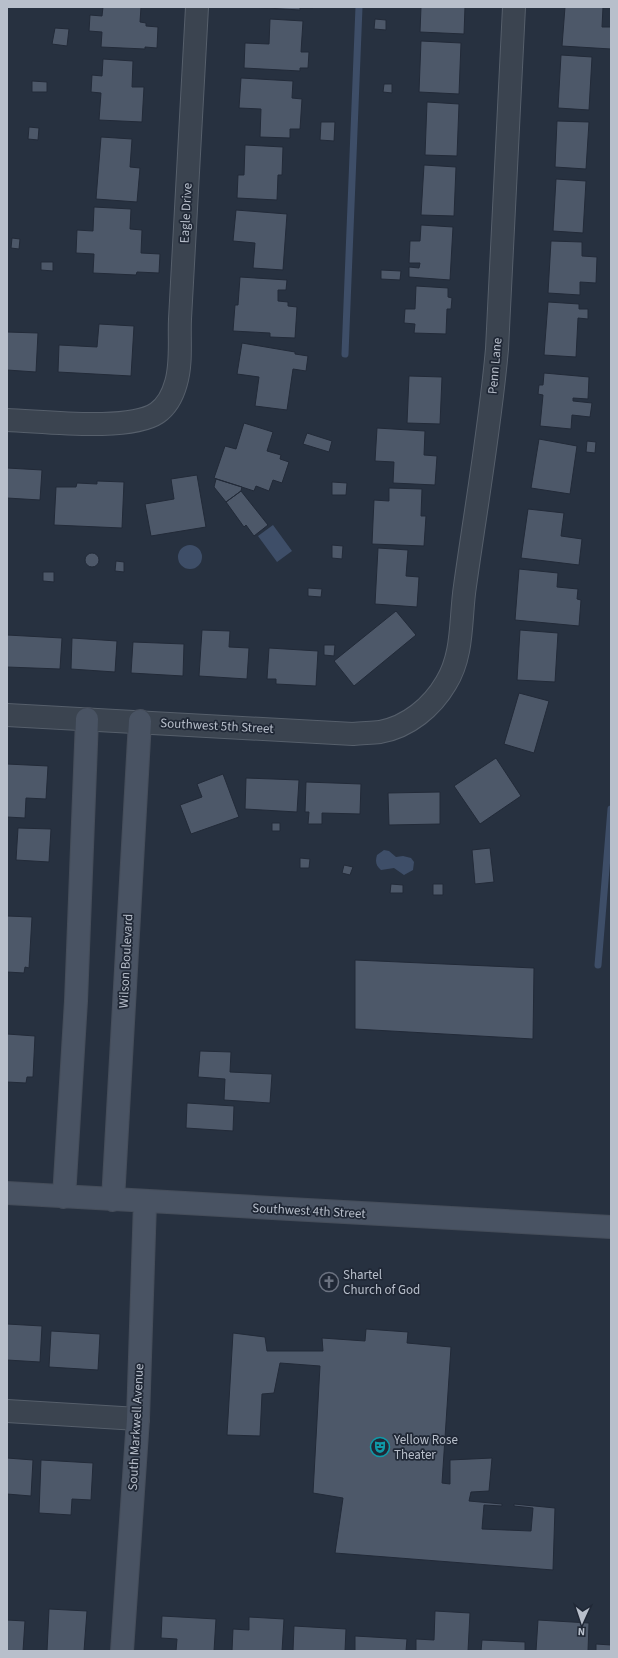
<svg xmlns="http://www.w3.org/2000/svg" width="618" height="1658" viewBox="0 0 618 1658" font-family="'Source Sans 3',sans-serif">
  <rect width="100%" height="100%" fill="#273140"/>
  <path fill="#3e4e68" d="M273,525l19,26 -15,11 -19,-26z
    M178 557a12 12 0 1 1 24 0a12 12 0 1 1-24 0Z
    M384,850l5,1 7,6 7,-1 8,2 3,4 -1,8 -9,5 -10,-7 -13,2c-5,-4 -6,-8 -4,-15z"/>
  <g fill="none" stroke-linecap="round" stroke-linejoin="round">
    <path stroke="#3e4e68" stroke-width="7" d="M345,354l14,-347
      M598,965l13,-156"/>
  </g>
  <path fill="#4d5869" stroke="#222a38" d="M103,7h38l-1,15 6,1v3l12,1 -1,21 -12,-1v2l-44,-2 1,-15 -13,-1 1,-16 12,1z
    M250,7h63v1h-13v2z
    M421,7h44l-1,27 -44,-2z
    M565,7h38l-1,20h9v22l-49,-3z
    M270,19l33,2 -2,31h8l-1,16h-8v3l-56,-3 1,-25 24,1z
    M375,19l11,1v10l-12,-1z
    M55,28l14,1 -2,17 -15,-2z
    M421,41l40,2 -2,51 -40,-2z
    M561,55l31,2 -3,53 -31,-2z
    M103,59l30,2 -1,26h12l-2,35 -43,-2 2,-27 -10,-1 1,-17 10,1z
    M241,78l52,3 -1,17 10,1 -2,30h-10v9l-30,-1 1,-28 -22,-1z
    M32,81l15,1v10h-15z
    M384,84h8v9l-9,-1z
    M427,102l32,2 -2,52 -32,-1z
    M557,121l32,1 -3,47 -31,-2z
    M321,122h14l-1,19 -14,-1z
    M29,127l10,1 -1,12 -10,-1z
    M101,137l31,2 -2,28 10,1 -3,34 -41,-3z
    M245,145l38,2 -1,28h-4l-1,25 -40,-2 1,-23h6z
    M424,165l32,2 -2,49 -33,-1z
    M556,179l30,2 -3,52 -30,-2z
    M94,207l37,2 -1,20 12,1 -1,23 19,1 -1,19 -22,-1 -1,3 -43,-2 1,-19 -18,-1 1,-23 16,1z
    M236,210l51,4 -4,56 -30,-2 2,-25 -22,-2z
    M421,225l32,2 -3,53 -41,-3v-10l10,1 1,-5h-11l1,-22h10z
    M12,238l8,1 -1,10 -8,-1z
    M551,241l31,1v14l15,1 -1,26 -16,-1v13l-32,-2z
    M41,262h12v9l-12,-1z
    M381,270l20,1 -1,9 -19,-1z
    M240,277l47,3 -1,10h-8v11l10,1v4l9,1 -2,31 -25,-1v-4l-37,-2 2,-26h3z
    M416,286l32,2v9l4,1 -1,11h-4l-1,25 -32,-1 1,-9 -11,-1 1,-14h10z
    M548,302l31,2v5h9v10l-10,-1 -2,39 -32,-2z
    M99,324l35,2 -3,50 -73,-4 1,-27 38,2z
    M7,332l31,1 -2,39 -29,-2z
    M242,343l53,9v2l13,2 -2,15 -13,-2 -6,41 -32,-4 4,-29 -22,-3z
    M544,373l45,4 -1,22 -15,-1v3l19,2 -2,14 -18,-2 -1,14 -31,-3 3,-31 -5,-1 1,-9h4z
    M409,376l33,1 -2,47 -33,-1z
    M244,423l29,9 -6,19 14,4 -1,4 9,3 -7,21 -9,-3 -4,11 -13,-5 -2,5 -40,-13 11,-32 11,3z
    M377,428l48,3 -1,24 13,1 -2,29 -42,-2 1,-21 -19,-1z
    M307,433l25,8 -3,11 -26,-8z
    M539,439l38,7 -7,48 -39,-6z
    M587,441l9,1 -1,11 -9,-1z
    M7,468l35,2 -2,30 -33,-2z
    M197,475l9,52 -55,9 -6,-32 29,-5 -3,-20z
    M216,479l26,8 -1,4 -15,11 -12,-15z
    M97,481l27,1 -2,46 -68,-3 2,-38h20l1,-4 20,1z
    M332,482l15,1 -1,12h-14z
    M389,488l33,1 -1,27h5l-2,30 -52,-2 2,-44 15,1z
    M241,491l27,34 -14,11 -8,-11 -2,2 -18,-25z
    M528,509l36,4 -3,23 21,3 -3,26 -58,-7z
    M332,545l11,1 -1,13 -10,-1z
    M378,548l30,2 -2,26 13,1 -2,30 -42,-3z
    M85 560a7 7 0 1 1 14 0a7 7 0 1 1-14 0Z
    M116,561l8,1v10l-9,-1z
    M519,569l39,4 -1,14 21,2 -1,10 4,1 -2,26 -64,-6z
    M43,572h11v10l-11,-1z
    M308,588l14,1 -1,8 -13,-1z
    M396,611l20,24 -62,51 -20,-25z
    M202,630l28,1 -1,16 20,1 -2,31 -48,-3z
    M520,630l38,3 -3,49 -38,-2z
    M7,635l55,3 -2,31 -53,-2z
    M72,638l45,3 -2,31 -44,-3z
    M133,642l51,2 -1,32 -52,-3z
    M324,645h11l-1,11 -10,-1z
    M269,648l49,3 -2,35 -40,-2v-5h-9z
    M519,693l30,8 -15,52 -30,-9z
    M496,758l25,38 -41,28 -26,-38z
    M7,764l41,2 -2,33 -20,-1 -1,20 -18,-1z
    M223,774l16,43 -48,17 -11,-29 22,-8 -5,-13z
    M246,778l53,2 -2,32 -52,-3z
    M306,782l55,2 -1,30 -38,-1v11h-14l1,-12h-4z
    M440,792v32l-51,1 -1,-32z
    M272,823h8v8h-8z
    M18,828l33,1 -2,33 -33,-2z
    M490,848l4,34 -19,2 -3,-34z
    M300,858l10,1 -1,9h-9z
    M344,865l9,2 -3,8 -8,-2z
    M391,884l12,1v8h-13z
    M433,884h10v11h-10z
    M7,916l25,1 -3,51 -4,-1 -1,6 -17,-1z
    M355,960l179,8 -1,71 -178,-10z
    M7,1034l28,2 -2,41h-6l-1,6 -19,-1z
    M200,1051l31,1 -1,20 42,2 -2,29 -46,-3 1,-21 -27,-2z
    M187,1103l47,3 -1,25 -47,-3z
    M7,1324l35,2 -2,36 -33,-2z
    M366,1329l42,3 -1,11 44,4 -9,136 8,1v-24l42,-2 -3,33 -18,1 -2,9 33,3v2l-18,-1 -2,24 49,2 2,-23 -19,-2v-2l41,4 -2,62 -218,-17 8,-55 -30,-5 7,-127 -40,-3 -6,30 -12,1 -2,42 -33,-1 6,-102 32,4 2,14h56l-1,-13 43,3z
    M51,1331l49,3 -2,36 -49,-3z
    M7,1458l26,2 -2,36 -24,-2z
    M41,1460l52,3 -2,37 -19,-1 -1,16 -32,-2z
    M49,1609l38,2 -3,40h-37z
    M435,1611l35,2 -2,38h-52v-12l18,1z
    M162,1616l54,3 -2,32h-38l1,-12 -16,-1z
    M249,1617l35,2 -2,32h-50l1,-22 16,1z
    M7,1620l18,1 -2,30h-16z
    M538,1620l51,3 -1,28h-52z
    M294,1626l52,3 -1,22h-52z
    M355,1636l52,3 -1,12h-51z
    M482,1640l43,2v9h-44z
    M596,1644l15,1v6h-15z"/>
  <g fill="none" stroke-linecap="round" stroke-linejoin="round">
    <defs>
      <path id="street" d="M7,420c35,1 122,12 150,-7 10,-7 16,-19 19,-30 6,-20 3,-44 4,-64l17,-312
        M7,715l346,19c9,-1 18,-1 27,-2 28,-5 52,-25 66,-49 18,-29 14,-65 19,-97 11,-79 25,-158 32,-237l17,-342
        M7,1411l131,8"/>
      <path id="secondary" d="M7,1193l604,34
        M64,1197l12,-196 11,-282
        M113,1200l27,-479
        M122,1651l16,-232 7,-217"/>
    </defs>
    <use href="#street" stroke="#565f6b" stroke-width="24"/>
    <use href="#secondary" stroke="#454d5a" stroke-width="24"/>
    <use href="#street" stroke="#3b4450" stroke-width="22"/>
    <use href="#secondary" stroke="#495363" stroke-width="22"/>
  </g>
  <defs>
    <symbol id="church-ring" viewBox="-11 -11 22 22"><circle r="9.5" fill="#202836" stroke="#6b7280" stroke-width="1.5"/><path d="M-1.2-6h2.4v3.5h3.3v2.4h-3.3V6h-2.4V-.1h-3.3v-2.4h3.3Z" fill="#6b7280"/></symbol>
    <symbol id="theatre-ring" viewBox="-11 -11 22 22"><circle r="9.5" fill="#202836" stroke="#0f9aa8" stroke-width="1.5"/><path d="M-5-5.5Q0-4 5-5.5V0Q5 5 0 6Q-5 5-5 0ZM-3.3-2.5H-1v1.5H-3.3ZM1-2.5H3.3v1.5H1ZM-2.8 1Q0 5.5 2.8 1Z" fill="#0f9aa8"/></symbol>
  </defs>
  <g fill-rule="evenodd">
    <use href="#church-ring" x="318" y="1271" width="22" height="22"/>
    <use href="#theatre-ring" x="369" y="1436" width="22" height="22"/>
  </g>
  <g text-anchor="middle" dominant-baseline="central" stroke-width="3.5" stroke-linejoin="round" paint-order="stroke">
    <g font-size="13" fill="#b8bfcb" stroke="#202836">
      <text transform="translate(186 213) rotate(-87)">Eagle Drive</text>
      <text transform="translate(495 366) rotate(-85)">Penn Lane</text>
      <text transform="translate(217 726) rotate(3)">Southwest 5th Street</text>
      <text transform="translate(126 961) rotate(-87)">Wilson Boulevard</text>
      <text transform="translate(309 1211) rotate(3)">Southwest 4th Street</text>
      <text transform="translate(136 1427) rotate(-87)">South Markwell Avenue</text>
    </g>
    <g font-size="13" fill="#b8bfcb" stroke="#202836" text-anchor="start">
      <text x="343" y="1275">Shartel<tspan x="343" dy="15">Church of God</tspan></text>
      <text x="394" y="1440">Yellow Rose<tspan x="394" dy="15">Theater</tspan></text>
    </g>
  </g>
  <rect width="618" height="1658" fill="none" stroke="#b8bfcb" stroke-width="16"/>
  <g transform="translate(582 1622) rotate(183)" stroke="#202836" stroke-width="3" paint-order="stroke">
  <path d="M0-3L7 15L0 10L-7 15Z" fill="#b8bfcb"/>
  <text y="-6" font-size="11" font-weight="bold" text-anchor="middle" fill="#b8bfcb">N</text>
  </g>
</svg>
